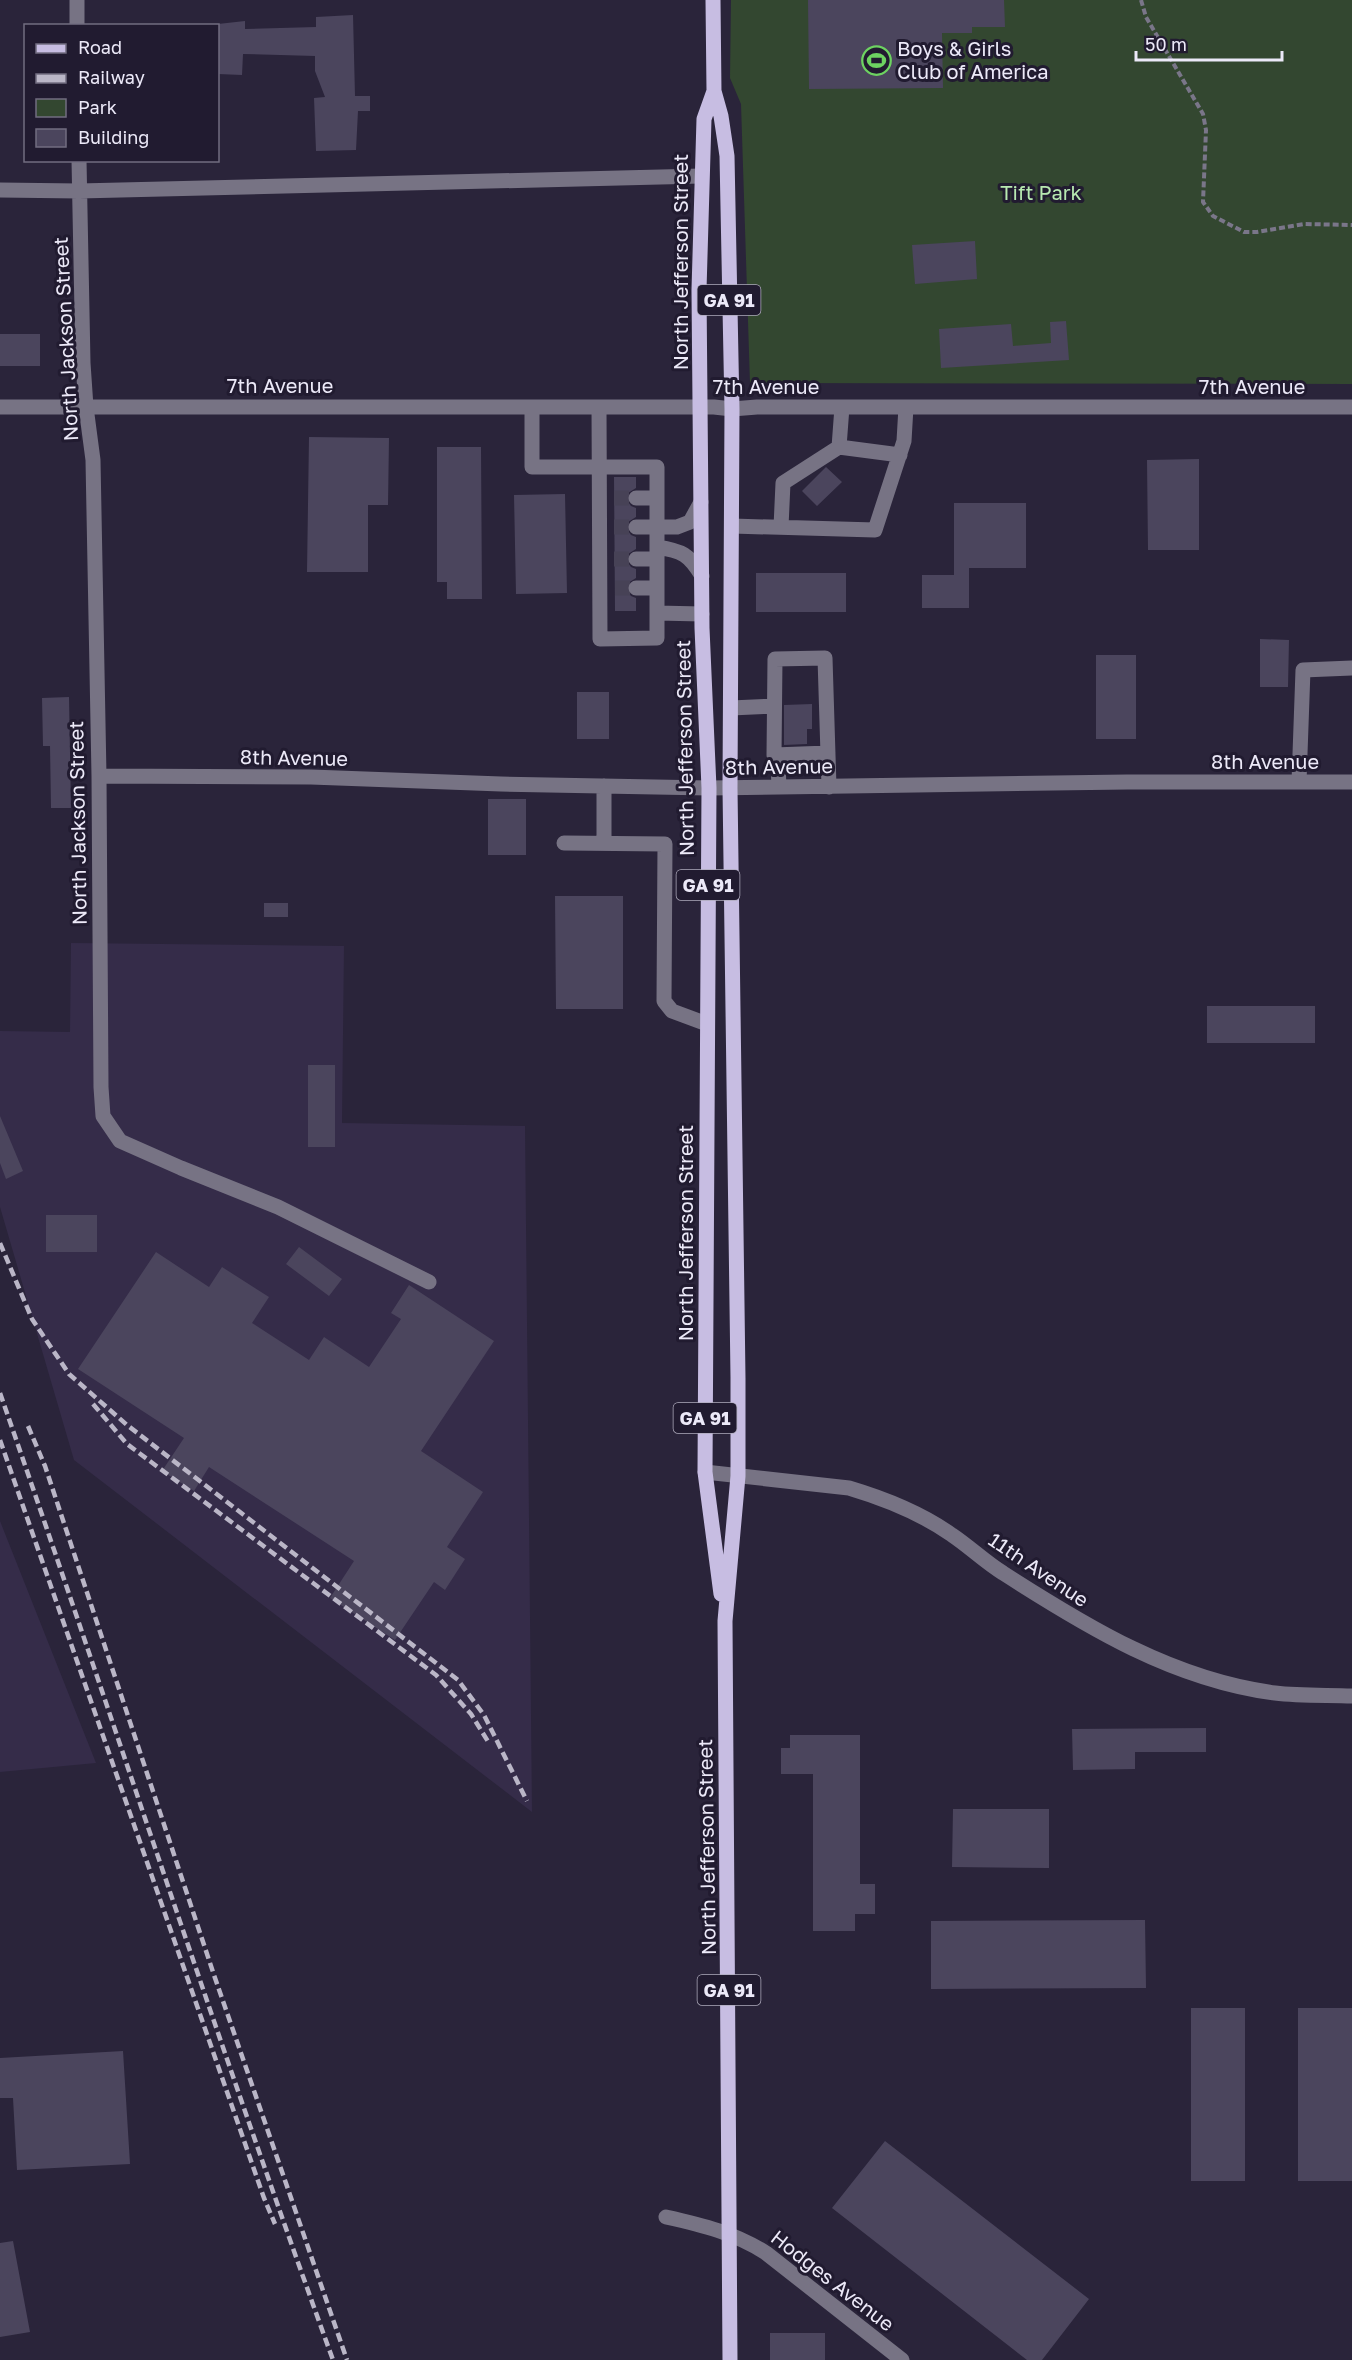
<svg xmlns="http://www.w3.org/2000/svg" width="1352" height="2360" viewBox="0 0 1352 2360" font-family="'Golos Text',sans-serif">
  <rect width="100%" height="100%" fill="#2a243a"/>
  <path fill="#352c49" d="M71,943l273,3 -2,177 183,3 7,686 -458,-352 -74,-253v-176l70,1z
    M0,1521l96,242 -96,9z"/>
  <path fill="#334730" d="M731,0h621v384l-602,-1 -9,-279 -11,-26z"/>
  <path fill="#4b455d" d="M808,0h196l1,27h-33v6h-30l1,55 -134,1z
    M353,15l2,81h15v15h-12l-2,39 -40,1 -2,-53 11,-1 -10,-26v-15l-72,-2 -1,21 -24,-1v-50l27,-3v8l71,-2v-10z
    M975,241l2,38 -62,5 -3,-39z
    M1066,321l3,39 -128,8 -2,-39 72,-5 2,22 38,-3 -1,-21z
    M0,334h40v32h-40z
    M309,437l80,1 -1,67h-20v67h-61z
    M437,447h44l1,152h-35v-17h-10z
    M1199,459v91h-51l-1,-90z
    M826,467l16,15 -25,24 -15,-15z
    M614,477h22v11l-8,5 -2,6 5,7 5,2v9l-8,5 -2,6 5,7 5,2v12l-8,5 -2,6 5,7 5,2v9l-8,5 -2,6 5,7 5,2v13h-21z
    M565,494l2,99 -51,1 -2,-99z
    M954,503h72v65h-57v40h-47v-33h32z
    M756,573h90v39h-90z
    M1260,639l29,1 -1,47h-28z
    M1096,655h40v84h-40z
    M577,692h32v47h-32z
    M69,697l2,111h-20l-1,-62h-7l-1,-48z
    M812,704v25h-5v15l-23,1v-40z
    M488,799h38v56h-38z
    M555,896h68v113h-67z
    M264,903h24v14h-24z
    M1207,1006h108v37h-108z
    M308,1065h27v82h-27z
    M0,1116l23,55 -17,8 -6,-16z
    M46,1215h51v37h-51z
    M299,1247l43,32 -13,17 -43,-32z
    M156,1252l53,35 13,-20 47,30 -17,26 57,37 15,-23 45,30 32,-48 -10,-6 18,-28 85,56 -73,110 62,41 -36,55 18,12 -20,31 -11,-8 -39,58 -65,-42 24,-37 -145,-94 -15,24 -32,-20 22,-33 -106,-69z
    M1206,1728v24h-71v17l-62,1 -1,-41z
    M790,1735h70v149h15v30h-20v17h-42v-157h-32v-26h9z
    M953,1809h96v59l-97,-1z
    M1145,1920l1,68 -215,1v-68z
    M1191,2008h54v173h-54z
    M1298,2008h54v173h-54z
    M123,2051l7,113 -113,6 -4,-72h-13v-40z
    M885,2141l204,158 -47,61h-15l-195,-152z
    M13,2241l17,91 -30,5v-94z
    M770,2333h55v27h-55z"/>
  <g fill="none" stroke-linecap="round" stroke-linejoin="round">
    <path stroke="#474256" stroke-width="15" stroke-dasharray="15 8" stroke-linecap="butt" d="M614,498h22
      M614,527h22
      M614,559h22
      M615,588h21"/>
    <path stroke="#7a7689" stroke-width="4" stroke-dasharray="6 3" stroke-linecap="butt" d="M1141,0l5,17 57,97 3,16 -3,72 10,14 31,16h13l47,-8 48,1"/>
    <path stroke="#777384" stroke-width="15" d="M77,0v26
      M79,160l4,203 3,44 7,53 6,316 2,311 2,29 17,25 61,27 97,39 151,75
      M0,190l79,1 622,-15
      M0,407h714l18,2 25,-2h595
      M532,407v60h125v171l-57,1c0,-78 -1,-155 -1,-232
      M839,447l61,8
      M636,498h21
      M732,526l143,4 29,-89 2,-34
      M636,527h41l13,-5 11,-20
      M781,527l2,-44 56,-36 3,-40
      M657,547c25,4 32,7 45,29
      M636,559h21
      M636,588h21
      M657,613l45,1
      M731,708l43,-2
      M774,755l54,-2
      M99,776l212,1 190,7 208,4 418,-6h225
      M1299,782l4,-112 49,-2
      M604,786v57
      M779,787l-1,-22 -4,-10 1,-96 50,-1 4,129
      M564,843l101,1 -1,157 8,10 35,13
      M705,1472l144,16c37,11 72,25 103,47 18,12 33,27 51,38 84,54 171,107 272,120 25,3 52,2 77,3
      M666,2217c36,8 69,16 100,36l136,107"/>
    <path stroke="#c7bde2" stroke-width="15" d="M713,0l1,91 7,25 6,40 5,253 -2,379 8,590v98l-13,145 5,739
      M714,91l-10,28 -5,171 3,338 7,160 -4,684 16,122"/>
    <path stroke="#bab6c7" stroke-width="4.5" stroke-dasharray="9 4.5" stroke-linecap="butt" d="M0,1243l32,76 37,55 58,51 331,255 26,35 43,86
      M0,1393c112,322 217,647 333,967
      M93,1404l34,40 309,231 35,39 18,29
      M28,1426l17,40 169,509 133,385
      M0,1440l264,758 11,26"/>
  </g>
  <defs>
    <symbol id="stadium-ring" viewBox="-11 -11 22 22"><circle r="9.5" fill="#211b30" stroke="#6dd361" stroke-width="1.5"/><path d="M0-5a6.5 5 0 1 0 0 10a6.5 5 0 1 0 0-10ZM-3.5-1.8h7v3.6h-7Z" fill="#6dd361"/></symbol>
  </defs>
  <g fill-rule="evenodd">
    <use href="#stadium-ring" x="860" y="44" width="33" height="33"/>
  </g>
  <g text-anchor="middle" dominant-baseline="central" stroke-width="6" stroke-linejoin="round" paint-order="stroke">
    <g fill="#211b30" stroke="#afabbc" stroke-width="1.5">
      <rect x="697.5" y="285" width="63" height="30" rx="4.5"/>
      <rect x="676.5" y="870" width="63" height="30" rx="4.5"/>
      <rect x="673.5" y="1403" width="63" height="30" rx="4.5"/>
      <rect x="697.5" y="1975" width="63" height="30" rx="4.5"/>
    </g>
    <g font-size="18" font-weight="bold" fill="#ece9f8">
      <text x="729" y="300">GA 91</text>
      <text x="708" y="885">GA 91</text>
      <text x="705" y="1418">GA 91</text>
      <text x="729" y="1990">GA 91</text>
    </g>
    <g font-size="20" fill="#ece9f8" stroke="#211b30" text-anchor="start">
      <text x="897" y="48">Boys &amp; Girls<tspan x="897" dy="23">Club of America</tspan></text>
    </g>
    <g font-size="20" fill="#b8e9b1" stroke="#211b30">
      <text x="1041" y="192">Tift Park</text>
    </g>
    <g font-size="20" fill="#ece9f8" stroke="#211b30">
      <text transform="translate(680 262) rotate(-90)">North Jefferson Street</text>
      <text transform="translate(65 339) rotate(-93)">North Jackson Street</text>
      <text x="280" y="385">7th Avenue</text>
      <text x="766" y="386">7th Avenue</text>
      <text x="1252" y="386">7th Avenue</text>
      <text transform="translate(684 748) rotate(-91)">North Jefferson Street</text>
      <text transform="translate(294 757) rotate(1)">8th Avenue</text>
      <text x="1265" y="761">8th Avenue</text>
      <text transform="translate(779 766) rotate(-1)">8th Avenue</text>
      <text transform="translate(77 823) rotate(-91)">North Jackson Street</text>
      <text transform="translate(685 1233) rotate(-90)">North Jefferson Street</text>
      <text transform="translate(1039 1569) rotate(34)">11th Avenue</text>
      <text transform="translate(706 1847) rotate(-91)">North Jefferson Street</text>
      <text transform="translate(833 2280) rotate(38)">Hodges Avenue</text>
    </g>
  </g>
  <rect x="24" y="24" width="195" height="138" fill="#211b30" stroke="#726d80" stroke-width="1.5"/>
  <rect x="36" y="44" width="30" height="9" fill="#c7bde2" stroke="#726d80" stroke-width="1.5"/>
  <text x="78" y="54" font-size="18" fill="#ece9f8">Road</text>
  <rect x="36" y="74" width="30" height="9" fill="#bab6c7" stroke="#726d80" stroke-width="1.5"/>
  <text x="78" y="84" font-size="18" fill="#ece9f8">Railway</text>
  <rect x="36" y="99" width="30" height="18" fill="#334730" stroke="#726d80" stroke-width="1.5"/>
  <text x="78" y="114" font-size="18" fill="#ece9f8">Park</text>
  <rect x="36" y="129" width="30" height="18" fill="#4b455d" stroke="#726d80" stroke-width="1.5"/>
  <text x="78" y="144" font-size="18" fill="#ece9f8">Building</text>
  <path d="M1136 51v9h146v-9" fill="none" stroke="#ece9f8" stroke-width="3"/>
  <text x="1145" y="51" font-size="18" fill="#ece9f8" stroke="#211b30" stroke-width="4.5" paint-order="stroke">50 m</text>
</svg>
